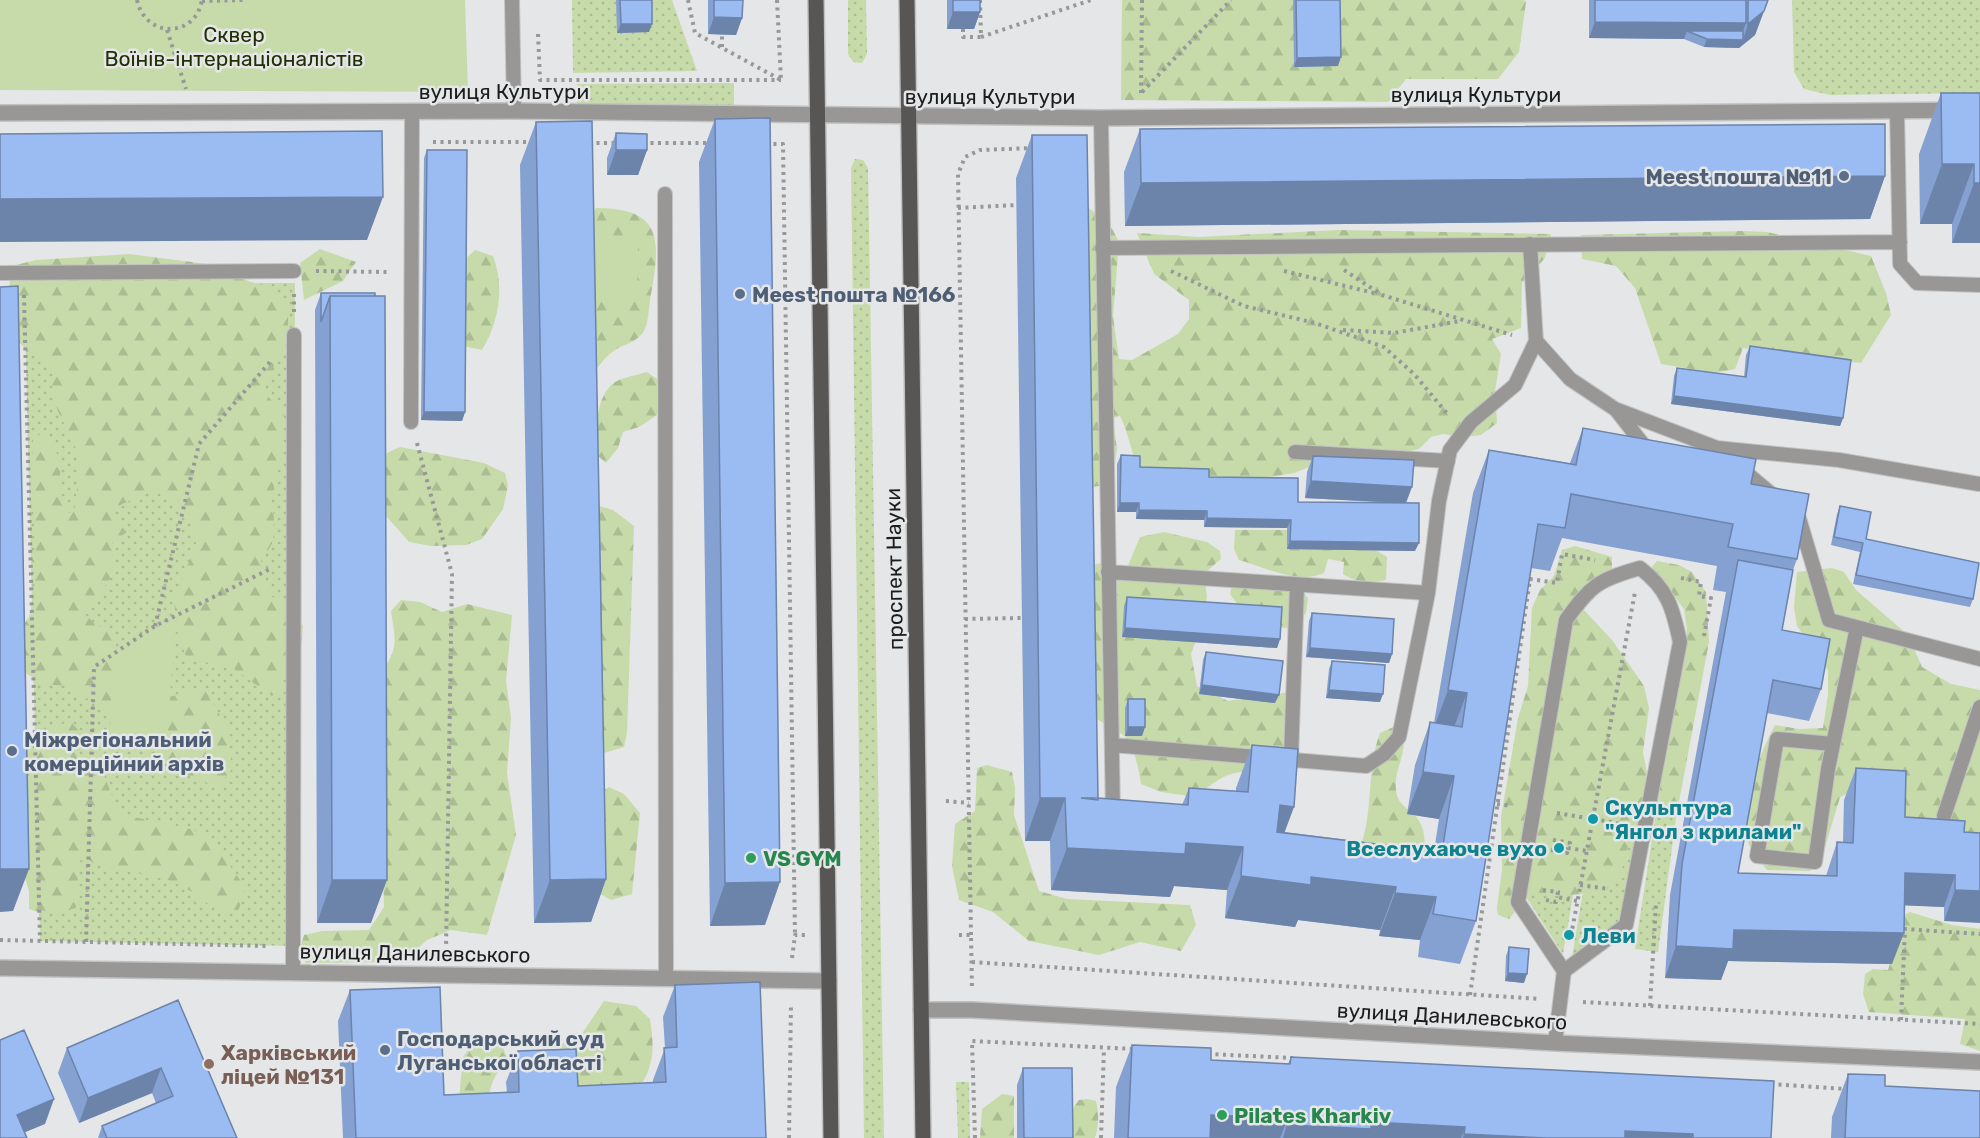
<svg xmlns="http://www.w3.org/2000/svg" width="1980" height="1138" viewBox="0 0 1980 1138" font-family="Rubik,sans-serif">
  <defs>
    <pattern id="grass-dots" width="8" height="8" patternUnits="userSpaceOnUse" patternTransform="scale(1.5)"><rect width="8" height="8" fill="#c6dba9"/><path d="M2 2h.1M6 6h.1" fill="none" stroke="#aabc91" stroke-width="1.8" stroke-linecap="round"/></pattern>
    <pattern id="forest-firs" width="22" height="20" patternUnits="userSpaceOnUse" patternTransform="scale(1.5)"><rect width="22" height="20" fill="#c6dba9"/><path d="M5 1l3.5 6h-7zM16 11l3.5 6h-7z" fill="#aabc91"/></pattern>
  </defs>
  <rect width="100%" height="100%" fill="#e5e6e8"/>
  <path fill="url(#grass-dots)" d="M572,0h100l25,71 -124,2z
    M848,0h18l1,54 -5,9 -9,-1 -5,-8z
    M1792,0h188v93l-150,2 -26,-6 -10,-17z
    M734,83v24l-157,1v-24z
    M855,159l8,1 5,8 16,970h-20l-13,-970z
    M24,283h271l-2,663 -253,-5z
    M1643,804l-24,118 -47,35 12,-72z
    M1656,813l20,5 -18,134 -23,-3z
    M1527,878l48,6 -12,70 -37,-57z
    M956,1082h13l1,56h-12z"/>
  <path fill="url(#forest-firs)" d="M1122,0h402l2,2 -7,50 -21,27h-92l-18,23 -267,-2z
    M1082,204l26,17 11,21 -6,74 6,43 13,1 46,-26 11,-15v-19l-35,-26 -17,-41 61,4 140,-7 213,4 -6,24 -23,25 -1,45 -29,11 9,15 -6,37 2,32 -16,12 -17,2 -21,-3 -12,3 -12,12 -74,17h-33l-18,7 -24,4 -33,2 -95,-6c-12,-19 -12,-38 -22,-57l-7,2 4,31 -5,35 -20,3z
    M596,208c66,0 65,31 55,86 -2,10 -2,32 -9,40 -8,9 -18,10 -27,16 -8,5 -14,13 -20,20l-10,-144z
    M1742,231l25,1 104,24 15,37 5,22 -30,48 -118,-15 -8,21 -20,4 -54,-9 -26,-76 -19,-22 -34,-7 -1,-24z
    M320,249l36,13 -13,19 -39,19 -4,-37z
    M475,250l18,6c12,31 6,66 -11,94l-19,-4v-85z
    M130,254l92,12 26,15 22,6 18,24v30l-19,34 -5,17 20,22 -2,37 -11,49 3,18 -1,24 -13,21 11,33 12,6 20,24 -2,22 -16,22 -3,17 -10,9 -38,-27 -47,-11 -9,-21 -4,-37 22,-56 -5,-28 -32,-28 -37,16 -9,7 3,11 11,10 -15,10 1,33 -28,39 9,9 21,13 3,23 34,43 52,-15 23,41 5,41 -13,17 -23,-5 -40,-29 -36,-14 -19,-31 -35,-21 -23,-2 -25,-16 4,-41 7,-10 6,-25 -1,-75 -3,-16 2,-63 8,-4c36,28 6,51 28,79l6,-6c0,-17 8,-35 3,-52 -10,-34 -30,-44 -25,-85l-40,-32 -7,-28 6,-44 24,-6z
    M647,372l10,7v36l-18,12 -16,5 -5,16 -12,15 -11,-10c1,-20 0,-58 20,-71 9,-5 23,-7 32,-10z
    M400,447l84,16 21,10 3,13 -5,23 -21,30 -16,6 -35,1 -22,-4 -29,-33 -2,-22 9,-34z
    M599,506l14,4 21,16 -7,206 -3,15 -20,6 -9,-5z
    M1235,530h60l64,10 28,17 -1,23c-15,3 -30,3 -43,-6l1,-12 -16,-3 -4,14c-25,12 -60,-6 -85,-13l-5,-11z
    M1164,532l43,10 13,9 1,8 -14,12 -2,12 2,14 -7,33 -9,24 6,32 31,15 63,-9 -1,87c-47,-8 -55,-16 -94,18l-35,-5 -20,-8c-2,-14 -7,-40 -18,-49 -12,-9 -25,-13 -36,-24l-5,-143 19,-5 19,6 7,-1 13,-31z
    M1575,546l37,11v13l-23,23 -6,16 29,31 32,46 5,22 -6,44 5,26 -5,26 -8,14 -14,56 -18,19 -38,2 -34,-3 -22,27 -11,-4 -1,-8 5,-37 -1,-53 17,-99 10,-32 4,-78 8,-18 14,-14 8,-26z
    M1657,561l22,4 13,7 14,20 3,50 -33,176 -24,-7 35,-181 -3,-21 -32,-42z
    M1832,568l12,4 12,18 52,45 14,32 29,17 29,6v158l-35,-4 -83,-57 -22,10 -19,64 -11,10 -43,-1c-6,-8 -17,-20 -20,-30 -10,-32 13,-87 28,-115l24,4 24,-1 5,-33v-25l-31,-44 -3,-19 3,-35z
    M1234,577l57,2 17,19 -2,15 -13,16 -42,-6 -21,-29z
    M401,600l19,2 22,10 25,-8 45,11 -6,66 5,37 -4,55 9,62 -29,100 -36,-5 -24,10 -25,22 -96,1 -5,-17 3,-11 18,-4 47,-1 15,-23 -6,-231c21,-27 18,-32 13,-65z
    M71,722l7,8 2,33 21,4 18,47 76,16 20,15 30,42 -6,22 -20,3c-16,-12 -31,-25 -51,-32 -28,-11 -59,-5 -84,-23l-4,4 -4,47 -30,7 -17,-6v-18l-5,-16 2,-128 27,-21z
    M1398,725l3,2c9,28 -7,36 -5,63 1,15 13,18 21,28 10,12 8,32 7,45l-64,-15c14,-37 6,-78 20,-115z
    M987,765l25,7 3,16 -1,27 25,76 28,8 123,6 6,20 -15,26 -41,-9 -41,13 -70,-14 -36,-29 -34,-12 -7,-34 3,-42 20,-13 2,-43z
    M609,787l15,7 16,19 -8,81 -21,6 -11,-6 -2,-101z
    M1910,912l42,13 28,4v122l-20,-7 5,-25 -96,-7 -6,-18 2,-20 8,-5 15,1 16,-55z
    M604,1001l32,5 14,13c5,33 4,48 -15,75l-50,4 -28,-37 3,-17 19,-6z
    M476,1040l26,5 6,15c-13,13 -19,25 -19,43l-30,-4 4,-42z
    M1002,1094l12,2v42h-34l2,-29z
    M1088,1099l8,2c3,13 3,24 -1,37h-26c0,-15 0,-26 10,-38z"/>
  <path fill="#c6dba9" d="M0,0h465l3,92 -468,-2z
    M584,237h54l-1,64 -53,-1z
    M175,617l-8,128h-57l2,-90z"/>
  <g fill="none" stroke-linecap="round" stroke-linejoin="round">
    <defs>
      <path id="service" d="M512,0l2,111
        M1897,111l3,153 17,19 63,2
        M1101,118l12,697
        M665,194l1,784
        M1530,244l6,97 34,38 45,30 102,39 58,49
        M1102,248l798,-6
        M0,273l294,-2
        M1617,411l32,41
        M411,422l1,-310
        M1717,448l122,12 140,24
        M1295,452l153,9
        M1794,514l5,4 30,102 151,39
        M1108,572l320,21
        M1833,744l-56,-5 -20,117 58,6 13,-93 29,-142
        M1112,745l254,21 18,-12 15,-17 29,-144 11,-92 11,-51 21,-28 44,-37 21,-44
        M1291,758l6,-173
        M1944,816l36,-109
        M1564,971l-46,-69 48,-282c25,-35 32,-40 74,-52
        M293,973l1,-638
        M1555,1043l9,-72 62,-46 54,-283c-7,-33 -12,-53 -40,-74"/>
      <path id="tertiary" d="M0,113l514,-2 587,7 879,-8
        M0,968l829,13
        M921,1010h51l583,33 425,19"/>
      <path id="primary" d="M816,0l15,1138
        M907,0l16,1138"/>
    </defs>
    <use href="#service" stroke="#c1c2c3" stroke-width="16"/>
    <use href="#tertiary" stroke="#c1c2c3" stroke-width="18"/>
    <use href="#primary" stroke="#c1c2c3" stroke-width="18"/>
    <path stroke="#97989a" stroke-width="4" stroke-dasharray="3 4.5" stroke-linecap="butt" d="M137,0c8,38 58,39 65,0
      M688,0l7,33 86,47
      M777,0l4,80
      M202,1l41,-1
      M963,29v8h18l-1,-37
      M167,30l19,59
      M538,34l2,46h241
      M981,37l110,-37
      M722,47v-13
      M1142,92l89,-92
      M1141,93l1,-93
      M433,142h98
      M589,143h26
      M643,143h68
      M766,144h17l12,791
      M958,208l59,-3
      M1344,270l38,25 130,40
      M316,271l71,1v-3
      M1171,271l73,35 71,17 69,24 31,28 34,41
      M1284,271l94,23
      M24,295l16,646
      M294,312v-19
      M1343,330l51,3 66,-12
      M417,443l35,131 -6,375
      M1681,578l20,4 -2,14 12,2 -7,38
      M965,619l56,-1
      M155,626l44,-182 71,-82
      M946,801l23,2
      M1497,804l14,2
      M1557,813l66,11
      M1553,840l17,3 -2,5 19,3
      M1551,850l16,3 1,-5
      M1580,885l29,4
      M1543,890l15,2 -1,5 20,4
      M1546,900l10,2 1,-5
      M959,935h12l1,53
      M971,935l-13,-761 7,-17 15,-7 52,-2
      M1571,936l64,-344
      M0,940l269,6
      M86,942l8,-275 61,-41 117,-58
      M792,958l3,-23h12
      M972,962l568,37
      M1470,995l60,-416 27,4 5,-29 33,6
      M1583,1002l397,22
      M1650,1006l6,-102
      M1901,1020l4,-91 75,5
      M1208,1054l85,4
      M1771,1084l76,5
      M789,1138l2,-134
      M975,1138l-3,-97 163,8
      M1101,1138l3,-90"/>
    <use href="#service" stroke="#989796" stroke-width="14"/>
    <use href="#tertiary" stroke="#989796" stroke-width="15"/>
    <use href="#primary" stroke="#585655" stroke-width="15"/>
  </g>
  <path fill="#85a1d1" fill-rule="evenodd" d="M616,0h36l-3,32 -32,1z
    M708,0h35l-1,18 -6,17 -28,-1z
    M947,0h33v12l-6,17h-27z
    M1293,0h47l-2,66 -44,1z
    M1589,0h179l-13,35 -16,13 -35,-1 -20,-8 -95,-1z
    M1941,93h39v150h-28v-19h-32l-1,-70z
    M715,119l50,806 -55,1 -11,-764z
    M536,122l70,757 -15,43 -57,1 -14,-758z
    M1140,129l745,47 -15,43 -745,7 -1,-54z
    M616,133l31,17 -9,25h-31v-17z
    M1032,135l66,663 84,7 7,-17 47,3v-3l16,-43 33,87 149,19 5,-32 -32,-5 8,-49 15,-43 4,1 39,-230 16,-43 81,13 13,-35 168,56 46,75 -4,11 -11,60 39,59 -12,32 -42,-8 -29,160 88,3 11,-34h6l1,-42 12,-32 49,49 59,15 16,1 -36,88v-14l-39,-2 -13,59 -164,-3 -7,19 -56,-2 5,-83 56,-303 -13,-2 4,-24 -155,-28 -12,33 -19,-3 -55,353 -16,43 -42,-7 2,-17 -41,-4 1,-6 -82,-10 -3,7 -70,-9 2,-28 -53,-4 -4,11 -119,-7 -1,-49h-25l-9,-663zM1082,798h16v2z
    M427,150l38,262 -3,9 -41,-1 3,-262z
    M321,293h54l-4,630h-54l-2,-613z
    M1750,346l93,72 -3,8 -169,-22 3,-28 3,-8 67,9 2,-22z
    M1121,455l19,12 69,10 89,25 96,1 -89,-5 2,-26 6,-16 93,47 9,48 -128,-2v-21l-83,-1v-7l-68,-1v-7h-19v-48z
    M1840,506l26,33 107,60 -3,8 -117,-23 7,-32 -29,-7 6,-31z
    M1127,597l153,42 -3,9 -155,-11 2,-31z
    M1312,613l80,41 -3,9 -83,-6 3,-36z
    M1206,652l69,51 -76,-9 4,-34z
    M1332,661l48,41 -54,-4 3,-29z
    M1128,699l17,28 -3,9h-17v-28z
    M1509,947l15,36 -19,-2 1,-25z
    M675,985l91,153h-423l-5,-117 12,-31 94,105 63,-2 -1,-11 12,-31 60,35 75,-3v-3l12,-32 -2,-31z
    M178,1000l59,138h-139l4,-12 54,-23 -4,-10 -73,30 -21,-50 9,-25z
    M1132,1045l79,15 77,4 3,-7 480,81h-657l2,-51z
    M1023,1068l50,70h-56v-53z
    M1848,1074l37,12 95,52h-149l1,-21z"/>
  <path fill="#6c83aa" d="M1764,11l-9,24 -16,13 -35,-1 3,-8 -20,-8 -3,8 -95,-1 6,-16 151,1 -6,16 3,1 5,-16z
    M953,12h27l-6,17h-27z
    M714,17l28,1 -6,17 -28,-1z
    M621,24h31l-3,8 -32,1z
    M1341,57l-3,9 -44,1 3,-9z
    M616,150h31l-9,25h-31z
    M1942,164h32l-22,60h-32z
    M1885,176l-15,43 -745,7 16,-43z
    M1974,183h6v60h-28z
    M383,197l-16,43 -367,2v-43z
    M1674,396l169,22 -3,8 -169,-22z
    M424,412h41l-3,9 -41,-1z
    M1311,481l101,6 -6,16 -101,-5z
    M1120,503h19l-3,9h-19z
    M1139,510l68,1 -3,9 -68,-1z
    M1207,518l84,2 -4,8 -83,-1z
    M1290,541l129,2 -4,8 -128,-2z
    M1125,628l155,11 -3,9 -155,-11z
    M1310,648l82,6 -3,9 -83,-6z
    M1202,685l77,10 -4,8 -76,-9z
    M1329,690l54,4 -3,8 -54,-4z
    M1448,690l19,3 -16,42 -19,-2z
    M1128,727h17l-3,9h-17z
    M1423,772l31,4 -15,43 -32,-5z
    M1040,798h25l-15,43h-25z
    M1280,805l14,2 -16,43 -14,-2z
    M1186,843l57,4 -16,43 -53,-4 -4,11 -119,-7 16,-42z
    M0,869h29l-16,42 -13,1z
    M1905,873l50,2 -11,32 -50,-2z
    M1241,876l70,1 85,10 -16,43 -82,-10 -3,7 -70,-9z
    M606,879l-15,43 -57,1 16,-43z
    M332,880h55l-16,43h-54z
    M780,882l-15,43 -55,1 15,-43z
    M1955,890l25,1v32l-36,-2z
    M1395,893l41,4 -16,43 -41,-4z
    M1734,930l170,3 -12,31 -164,-3 -7,19 -56,-2 11,-32z
    M1508,973l19,1 -3,9 -19,-2z
    M161,1068l-9,25 -73,30 9,-25z
    M54,1099l-9,25 -34,14 6,-23z
    M1211,1115l77,3 -8,20h-78z
    M1371,1122l94,5 -4,11h-178l4,-13z
    M1625,1131l68,3 -1,4h-70z
    M1464,1134l83,4h-84z"/>
  <path fill="#9bbbf3" stroke="#6c83aa" stroke-width="1.5" fill-rule="evenodd" d="M620,0h32v24h-31z
    M714,0h29l-1,18 -28,-1z
    M953,0h27v12h-27z
    M1296,0h44l1,57 -44,1z
    M1595,0h151v23l-151,-1z
    M1748,0h20l-4,11 -16,13z
    M1687,31h56v9l-36,-1z
    M1941,93h39v90h-6v-19h-32z
    M770,118l10,764 -55,1 -10,-764z
    M592,121l14,758 -56,1 -14,-758z
    M1885,124v52l-744,7 -1,-54z
    M382,131l1,66 -383,2v-65z
    M616,133l31,1v16h-31z
    M1032,135h55l11,663 90,7 1,-17 59,4 4,-47 46,4 -4,58 -14,-2 -3,27 165,20 12,-76 -31,-4 7,-50 32,5 5,-34 -19,-3 41,-240 87,15 7,-37 173,31 -5,25 58,10 -12,65 -69,-12 5,-23 -162,-30 -6,34 -27,-4 -62,397 -43,-7 3,-17 -41,-4 1,-6 -85,-10v8l-70,-9 2,-29 -57,-4 -1,11 -118,-6 -2,-50h-25zM1081,798h17v2z
    M427,150h40l-2,262h-41z
    M18,286l11,583h-29v-582z
    M321,293h54v3h-45l-9,26z
    M330,296h55l2,584h-55z
    M1750,346l101,14 -8,58 -169,-22 3,-28 69,9z
    M1121,455l19,1v11l69,2v8l89,1v24l121,1v40l-129,-2 1,-21 -84,-2v-7l-68,-1v-7h-19z
    M1313,456l101,4 -2,27 -101,-6z
    M1840,506l31,6 -5,27 113,24 -6,36 -117,-24 7,-32 -29,-6z
    M1738,560l55,10 -11,60 48,9 -9,50 -48,-9 -35,193 99,3v-34l16,1 3,-75 50,3 -1,46 60,4 -1,11 16,1v58l-25,-1v-15l-50,-2 -1,60 -170,-3 -1,19 -57,-3 6,-82z
    M1127,597l155,10 -2,32 -155,-11z
    M1312,613l82,6 -2,35 -82,-6z
    M1206,652l77,9 -4,34 -77,-10z
    M1332,661l53,4 -2,29 -54,-4z
    M1128,699h17v28h-17z
    M1509,947l20,2 -2,25 -19,-1z
    M760,982l6,156h-410l-6,-148 90,-3 4,108 75,-3 -1,-41 58,-2 2,37 88,-4 -2,-34 13,-1 -2,-62z
    M178,1000l59,138h-130l-5,-12 71,-30 -12,-28 -73,30 -21,-50z
    M24,1030l30,69 -37,16 10,23h-27v-98z
    M1132,1045l79,3v12l79,4 1,-7 483,24 -3,57h-78v-4l-68,-3v7h-78l-83,-4 1,-7 -94,-5v7l-84,-4 1,-7 -77,-3 -1,23h-82z
    M1023,1068h49l1,70h-49z
    M1848,1074l37,1v11l95,5v47h-135z"/>
  <g fill="#5c6f8a" stroke="#e5e6e8" stroke-width="2">
    <circle cx="1844" cy="176" r="6"/>
    <circle cx="740" cy="294" r="6"/>
    <circle cx="12" cy="751" r="6"/>
    <circle cx="385" cy="1050" r="6"/>
  </g>
  <g fill="#0f9aa8" stroke="#e5e6e8" stroke-width="2">
    <circle cx="1593" cy="819" r="6"/>
    <circle cx="1559" cy="848" r="6"/>
    <circle cx="1569" cy="935" r="6"/>
  </g>
  <g fill="#2e9e5b" stroke="#e5e6e8" stroke-width="2">
    <circle cx="751" cy="858" r="6"/>
    <circle cx="1222" cy="1115" r="6"/>
  </g>
  <circle fill="#8d6e63" stroke="#e5e6e8" stroke-width="2" cx="209" cy="1064" r="6"/>
  <g text-anchor="middle" dominant-baseline="central" stroke-width="5" stroke-linejoin="round" paint-order="stroke">
    <g font-size="21" fill="#213001" stroke="#e5e6e8">
      <text x="234" y="34">Сквер<tspan x="234" dy="24">Воїнів-інтернаціоналістів</tspan></text>
    </g>
    <g font-size="21" fill="#1c1d1d" stroke="#e5e6e8">
      <text x="504" y="91">вулиця Культури</text>
      <text x="1476" y="94">вулиця Культури</text>
      <text x="990" y="96">вулиця Культури</text>
      <text transform="translate(894 569) rotate(-91)">проспект Науки</text>
      <text transform="translate(415 953) rotate(1)">вулиця Данилевського</text>
      <text transform="translate(1452 1016) rotate(3)">вулиця Данилевського</text>
    </g>
    <g font-size="21" font-weight="bold" fill="#4e5e75" stroke="#e5e6e8" text-anchor="start">
      <text x="1832" y="176" text-anchor="end">Meest пошта №11</text>
      <text x="752" y="294">Meest пошта №166</text>
      <text x="24" y="739">Міжрегіональний<tspan x="24" dy="24">комерційний архів</tspan></text>
      <text x="397" y="1038">Господарський суд<tspan x="397" dy="24">Луганської області</tspan></text>
    </g>
    <g font-size="21" font-weight="bold" fill="#0d838f" stroke="#e5e6e8" text-anchor="start">
      <text x="1605" y="807">Скульптура<tspan x="1605" dy="24">"Янгол з крилами"</tspan></text>
      <text x="1547" y="848" text-anchor="end">Всеслухаюче вухо</text>
      <text x="1581" y="935">Леви</text>
    </g>
    <g font-size="21" font-weight="bold" fill="#27864d" stroke="#e5e6e8" text-anchor="start">
      <text x="763" y="858">VS GYM</text>
      <text x="1234" y="1115">Pilates Kharkiv</text>
    </g>
    <g font-size="21" font-weight="bold" fill="#785e54" stroke="#e5e6e8" text-anchor="start">
      <text x="221" y="1052">Харківський<tspan x="221" dy="24">ліцей №131</tspan></text>
    </g>
  </g>
</svg>
